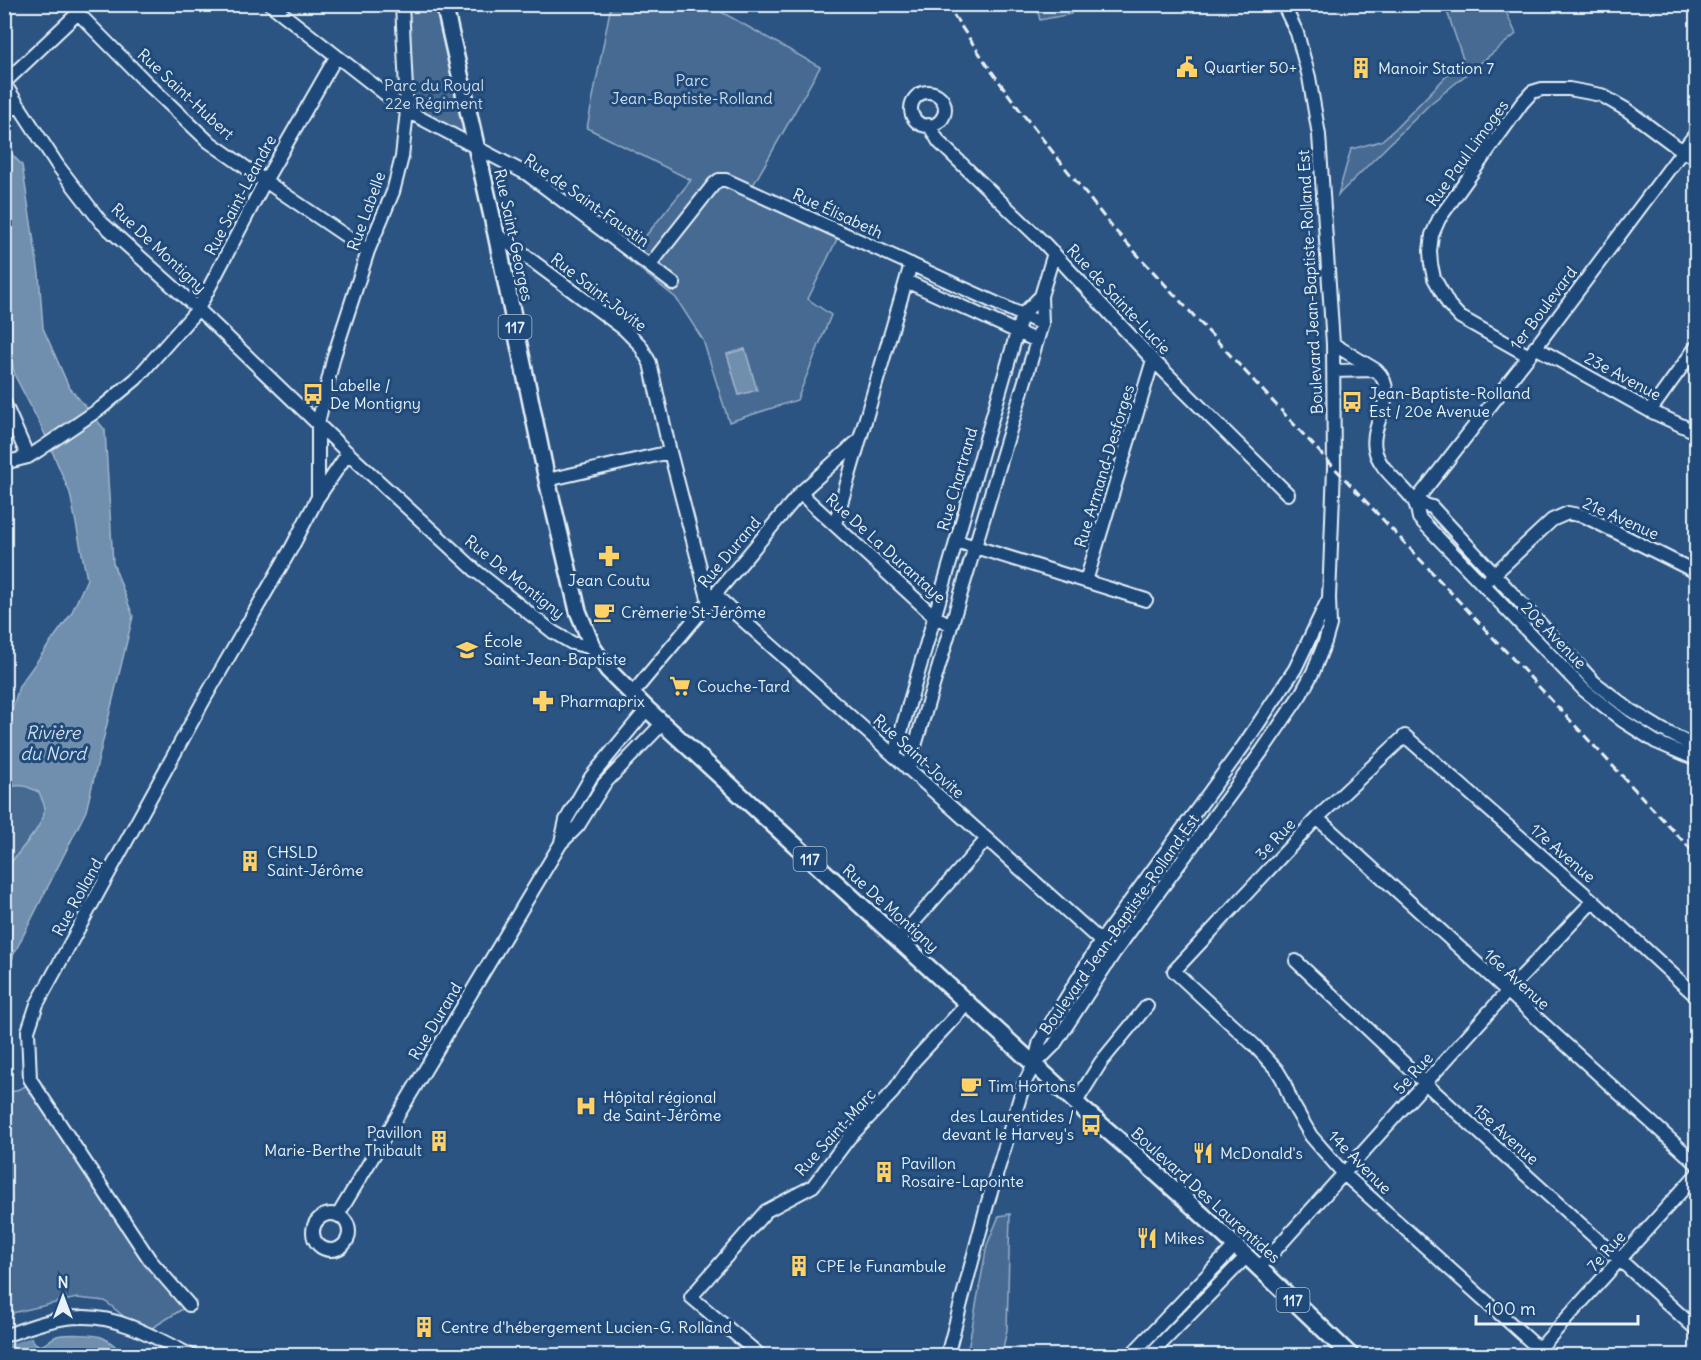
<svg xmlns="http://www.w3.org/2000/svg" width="1701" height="1360" viewBox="0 0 1701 1360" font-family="Delius,sans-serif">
  <rect width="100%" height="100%" fill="#2b5482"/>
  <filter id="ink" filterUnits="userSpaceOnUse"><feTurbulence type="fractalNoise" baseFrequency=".0167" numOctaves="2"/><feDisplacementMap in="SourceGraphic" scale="12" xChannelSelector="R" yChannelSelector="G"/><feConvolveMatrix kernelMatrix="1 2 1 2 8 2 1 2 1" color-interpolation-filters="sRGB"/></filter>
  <g filter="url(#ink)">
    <path fill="#476b93" stroke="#98aec6" stroke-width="1.5" d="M405,5h36l35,143 -69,-37z
      M611,5h98l111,62 -73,129 90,43 -29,60 23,16 -34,85 -68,22 -26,-82 -27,-42 -49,-39 64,-79 -104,-52z
      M1036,5h34l1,9 -31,6z
      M1445,5h58l13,29 -86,70 -92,91 13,-46 30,-8 14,-12 68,-70z
      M15,785l11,1 13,6c3,4 6,9 6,14 2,20 -28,48 -40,63v-80z
      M33,1083l117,177 39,45 -45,28 -39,-32 -28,-3 -65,15 -7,-3v-215z
      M1010,1214l-3,116 -4,18 -4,7h-34l4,-11 18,-99 12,-29z"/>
    <path fill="#708ead" stroke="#a0b6cb" stroke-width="1.5" d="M5,147l17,18 17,109 4,54 26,59 36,43 8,133 20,53 -47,195 -73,145 -8,48v-134l30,-38 8,-14 2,-11 -6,-15c-14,-7 -19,-9 -34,-3v-54l14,-49 52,-72 16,-35 -17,-86 -27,-63 -28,-54 -10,-42z
      M745,349l12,41 -18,5 -12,-41z
      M4,1310l8,3 23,30 5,3c7,-2 11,-8 17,-10 8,-2 37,-2 44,1 8,3 18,12 23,18h-119z"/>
    <path fill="#2b5482" d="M17,1314l17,22 -30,10 1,-27z"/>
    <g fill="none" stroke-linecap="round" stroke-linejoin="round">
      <defs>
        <path id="minor" d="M270,4l137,107 120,63 147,110
          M4,83l54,83 43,56 97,87 150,144 128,118 77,61 19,11 21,5
          M4,83l74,-70 68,69 62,59 57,40 103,70
          M911 109a17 17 0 1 1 34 0a17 17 0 1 1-34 0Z
          M4,110l16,-3
          M929,125l10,17 106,102 108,116 135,134
          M496,234l128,95 16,16 10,18 20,89 39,150
          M650,265l64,-81 5,-4h7l316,144
          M906,281l131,60
          M1333,344l43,26c26,24 -7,53 -1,79 4,21 28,35 39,52 3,5 4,12 5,17l165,172 39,31 33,21 40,17
          M1535,347l115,64 46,21
          M1529,356l-69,-39 -11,-12 -15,-27 -3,-14 -1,-13 2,-16 7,-16 83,-116 10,-11 10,-3h27l32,6 26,15 47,35 22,13
          M1334,371l40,-1
          M4,402l24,55
          M1650,411l46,-64
          M4,463l24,-6 11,-7 62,-42 35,-29 62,-70 67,-128 71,-124
          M547,480l123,-28
          M800,493l134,123 17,9
          M319,496l29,-43
          M1415,502l114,-146 167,-223
          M1415,502l17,5 162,175 36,28 31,19 35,18
          M835,524l76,-260
          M956,541l190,59
          M1490,578l62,-58 16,-7 16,3 112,56
          M1086,581l67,-221
          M715,595l390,350
          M632,694l168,-201 60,-54
          M894,756l128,-441 19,-19
          M908,769l134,-445 -1,-28 13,-43
          M1317,818l379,345
          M561,842l5,-22 25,-43 56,-68
          M898,940l89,-101
          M1296,961l130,123 270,245
          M1034,1065l20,-20 60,-92 148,-202 39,-57 12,-22 12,-30 5,-17 -1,-27 5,-130 -1,-124 -14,-209 -10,-58 -12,-44 -14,-29
          M1076,1102l25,-40 46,-56
          M313 1232a18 18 0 1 1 36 0a18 18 0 1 1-36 0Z
          M338,1215l223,-372 17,-17 26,-42 59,-61
          M1259,1268l248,-276 86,-91
          M189,1305l-39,-45 -120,-181 -2,-48 9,-27 168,-306 87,-151 26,-50v-74l16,-67 34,-105 25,-59 9,-35 5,-46 -5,-107
          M4,1336c25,-9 51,-19 78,-19 38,-1 76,22 110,39
          M1540,1348l156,-173
          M761,1356l-70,-59 75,-86 47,-25 36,-48 44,-46 21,-31 54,-58
          M947,1356l40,-151 37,-121 10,-19 6,-24 61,-100 143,-196 51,-76 32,-67
          M1130,1356l105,-110
          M1149,1356l98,-100
          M1547,1356l-203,-182 -33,-38 -19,-33 -9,-23 -6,-10 -23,-25 -80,-74 143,-153 88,-82 188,165 103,95"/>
        <path id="major" d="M444,4l52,230 51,246 31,131 15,37 15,22 39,39 439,403c91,77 178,160 265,244"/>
      </defs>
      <use href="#minor" stroke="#e8f1f8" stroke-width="16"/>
      <use href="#major" stroke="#e8f1f8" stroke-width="20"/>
      <use href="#minor" stroke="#1f4a7a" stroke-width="12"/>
      <use href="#major" stroke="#1f4a7a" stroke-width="15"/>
      <path stroke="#e8f1f8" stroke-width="3" stroke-dasharray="9 4.5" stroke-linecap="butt" d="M946,4l44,65 32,44 90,114 190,206 394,422"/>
    </g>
  </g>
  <defs>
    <symbol id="civic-bare" viewBox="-9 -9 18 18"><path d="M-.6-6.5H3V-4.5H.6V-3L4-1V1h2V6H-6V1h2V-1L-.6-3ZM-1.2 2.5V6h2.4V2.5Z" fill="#ffd166" stroke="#1f4a7a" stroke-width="2.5" paint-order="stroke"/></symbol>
    <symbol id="building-bare" viewBox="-9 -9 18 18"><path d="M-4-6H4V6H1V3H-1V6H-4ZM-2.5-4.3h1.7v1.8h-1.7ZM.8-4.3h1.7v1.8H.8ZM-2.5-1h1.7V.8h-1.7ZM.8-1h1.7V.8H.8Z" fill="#ffd166" stroke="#1f4a7a" stroke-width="2.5" paint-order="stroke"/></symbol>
    <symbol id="bus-bare" viewBox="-9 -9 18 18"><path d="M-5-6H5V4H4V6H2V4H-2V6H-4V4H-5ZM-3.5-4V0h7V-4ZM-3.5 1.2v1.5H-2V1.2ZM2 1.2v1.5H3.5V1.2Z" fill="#ffd166" stroke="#1f4a7a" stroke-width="2.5" paint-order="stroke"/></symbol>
    <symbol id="pharmacy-bare" viewBox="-9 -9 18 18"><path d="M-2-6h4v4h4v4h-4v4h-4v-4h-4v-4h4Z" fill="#ffd166" stroke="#1f4a7a" stroke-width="2.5" paint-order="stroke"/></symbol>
    <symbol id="cafe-bare" viewBox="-9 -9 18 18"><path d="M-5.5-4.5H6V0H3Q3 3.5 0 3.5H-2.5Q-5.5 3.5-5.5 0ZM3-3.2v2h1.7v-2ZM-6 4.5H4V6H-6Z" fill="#ffd166" stroke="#1f4a7a" stroke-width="2.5" paint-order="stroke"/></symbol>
    <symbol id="school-bare" viewBox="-9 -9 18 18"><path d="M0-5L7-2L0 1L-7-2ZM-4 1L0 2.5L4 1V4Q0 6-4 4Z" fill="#ffd166" stroke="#1f4a7a" stroke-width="2.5" paint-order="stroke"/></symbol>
    <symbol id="supermarket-bare" viewBox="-9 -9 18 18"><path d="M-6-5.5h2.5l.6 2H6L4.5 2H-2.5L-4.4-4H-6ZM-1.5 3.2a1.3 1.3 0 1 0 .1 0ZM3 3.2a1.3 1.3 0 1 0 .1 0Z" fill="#ffd166" stroke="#1f4a7a" stroke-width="2.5" paint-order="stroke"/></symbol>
    <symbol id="hospital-bare" viewBox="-9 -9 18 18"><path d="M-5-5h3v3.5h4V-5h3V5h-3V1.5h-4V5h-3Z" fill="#ffd166" stroke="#1f4a7a" stroke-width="2.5" paint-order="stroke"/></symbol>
    <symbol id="restaurant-bare" viewBox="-9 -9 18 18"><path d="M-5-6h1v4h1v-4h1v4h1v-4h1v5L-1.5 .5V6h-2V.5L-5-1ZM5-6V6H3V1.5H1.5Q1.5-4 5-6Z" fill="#ffd166" stroke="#1f4a7a" stroke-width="2.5" paint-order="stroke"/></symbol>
  </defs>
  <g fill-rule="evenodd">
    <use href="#civic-bare" x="1172" y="52" width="30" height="30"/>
    <use href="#building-bare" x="1346" y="53" width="30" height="30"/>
    <use href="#bus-bare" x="298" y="379" width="30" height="30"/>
    <use href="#bus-bare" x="1337" y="387" width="30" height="30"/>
    <use href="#pharmacy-bare" x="594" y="541" width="30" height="30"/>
    <use href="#cafe-bare" x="589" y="597" width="30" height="30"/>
    <use href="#school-bare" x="452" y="635" width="30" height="30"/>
    <use href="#supermarket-bare" x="665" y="671" width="30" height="30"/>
    <use href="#pharmacy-bare" x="528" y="686" width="30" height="30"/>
    <use href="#building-bare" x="235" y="846" width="30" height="30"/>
    <use href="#cafe-bare" x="956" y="1071" width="30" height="30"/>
    <use href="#hospital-bare" x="571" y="1091" width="30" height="30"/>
    <use href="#bus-bare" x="1076" y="1110" width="30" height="30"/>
    <use href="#building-bare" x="424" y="1126" width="30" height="30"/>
    <use href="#restaurant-bare" x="1188" y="1138" width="30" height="30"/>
    <use href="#building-bare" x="869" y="1157" width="30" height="30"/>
    <use href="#restaurant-bare" x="1132" y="1223" width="30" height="30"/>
    <use href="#building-bare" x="784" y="1251" width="30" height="30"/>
    <use href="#building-bare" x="409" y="1312" width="30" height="30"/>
  </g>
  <g text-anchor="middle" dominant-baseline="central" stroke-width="6" stroke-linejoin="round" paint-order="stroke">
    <g fill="#1f4a7a" stroke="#acbfd2" stroke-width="1.5">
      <rect x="498.5" y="315" width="33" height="24" rx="4.5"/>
      <rect x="793.5" y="847" width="33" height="24" rx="4.5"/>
      <rect x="1276.5" y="1288" width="33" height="24" rx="4.5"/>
    </g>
    <g font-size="15" font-weight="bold" fill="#e8f1f8">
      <text x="515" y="327">117</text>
      <text x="810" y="859">117</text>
      <text x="1293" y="1300">117</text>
    </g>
    <g font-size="16" fill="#e8f1f8" stroke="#1f4a7a" text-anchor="start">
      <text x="1204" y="67">Quartier 50+</text>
      <text x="1378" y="68">Manoir Station 7</text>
      <text x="330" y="385">Labelle /<tspan x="330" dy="18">De Montigny</tspan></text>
      <text x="1369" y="393">Jean-Baptiste-Rolland<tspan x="1369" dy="18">Est / 20e Avenue</tspan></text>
      <text x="609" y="580" text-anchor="middle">Jean Coutu</text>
      <text x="621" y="612">Crèmerie St-Jérôme</text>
      <text x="484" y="641">École<tspan x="484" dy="18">Saint-Jean-Baptiste</tspan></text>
      <text x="697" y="686">Couche-Tard</text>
      <text x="560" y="701">Pharmaprix</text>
      <text x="267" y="852">CHSLD<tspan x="267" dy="18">Saint-Jérôme</tspan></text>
      <text x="988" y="1086">Tim Hortons</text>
      <text x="603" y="1097">Hôpital régional<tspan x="603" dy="18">de Saint-Jérôme</tspan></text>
      <text x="1074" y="1116" text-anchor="end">des Laurentides /<tspan x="1074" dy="18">devant le Harvey's</tspan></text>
      <text x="422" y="1132" text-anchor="end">Pavillon<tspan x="422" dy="18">Marie-Berthe Thibault</tspan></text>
      <text x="1220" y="1153">McDonald's</text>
      <text x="901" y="1163">Pavillon<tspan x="901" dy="18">Rosaire-Lapointe</tspan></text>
      <text x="1164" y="1238">Mikes</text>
      <text x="816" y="1266">CPE le Funambule</text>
      <text x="441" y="1327">Centre d'hébergement Lucien-G. Rolland</text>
    </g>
    <g font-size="16" fill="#d0dde9" stroke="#1f4a7a">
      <text x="692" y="80">Parc<tspan x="692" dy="18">Jean-Baptiste-Rolland</tspan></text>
      <text x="434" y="85">Parc du Royal<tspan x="434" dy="18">22e Régiment</tspan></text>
    </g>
    <g font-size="16" fill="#e8f1f8" stroke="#1f4a7a">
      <text transform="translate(186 94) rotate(43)">Rue Saint-Hubert</text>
      <text transform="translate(1467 153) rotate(-54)">Rue Paul Limoges</text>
      <text transform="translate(240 195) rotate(-62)">Rue Saint-Léandre</text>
      <text transform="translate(587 200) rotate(35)">Rue de Saint-Faustin</text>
      <text transform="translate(366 211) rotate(-70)">Rue Labelle</text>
      <text transform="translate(838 213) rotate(25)">Rue Élisabeth</text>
      <text transform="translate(514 235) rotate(78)">Rue Saint-Georges</text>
      <text transform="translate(159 248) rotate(43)">Rue De Montigny</text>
      <text transform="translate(1310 282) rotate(-93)">Boulevard Jean-Baptiste-Rolland Est</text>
      <text transform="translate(599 292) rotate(38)">Rue Saint-Jovite</text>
      <text transform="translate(1119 299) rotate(47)">Rue de Sainte-Lucie</text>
      <text transform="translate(1543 308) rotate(-53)">1er Boulevard</text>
      <text transform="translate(1623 376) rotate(28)">23e Avenue</text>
      <text transform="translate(1104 466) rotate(-73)">Rue Armand-Desforges</text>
      <text transform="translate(957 479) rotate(-74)">Rue Chartrand</text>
      <text transform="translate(1621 518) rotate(24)">21e Avenue</text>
      <text transform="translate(886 548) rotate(42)">Rue De La Durantaye</text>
      <text transform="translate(729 552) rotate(-50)">Rue Durand</text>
      <text transform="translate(515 577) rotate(39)">Rue De Montigny</text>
      <text transform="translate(1554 635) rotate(46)">20e Avenue</text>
      <text transform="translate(919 756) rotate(42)">Rue Saint-Jovite</text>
      <text transform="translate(1275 839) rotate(-47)">3e Rue</text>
      <text transform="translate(1563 853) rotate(41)">17e Avenue</text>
      <text transform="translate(77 897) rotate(-61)">Rue Rolland</text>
      <text transform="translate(891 908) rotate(42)">Rue De Montigny</text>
      <text transform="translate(1119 924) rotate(-55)">Boulevard Jean-Baptiste-Rolland Est</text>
      <text transform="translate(1517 979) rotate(42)">16e Avenue</text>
      <text transform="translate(435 1021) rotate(-59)">Rue Durand</text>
      <text transform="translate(1413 1073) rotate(-48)">5e Rue</text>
      <text transform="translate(835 1132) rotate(-48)">Rue Saint-Marc</text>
      <text transform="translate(1506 1134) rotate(42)">15e Avenue</text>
      <text transform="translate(1360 1162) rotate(45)">14e Avenue</text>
      <text transform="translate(1206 1195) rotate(42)">Boulevard Des Laurentides</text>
      <text transform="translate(1606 1251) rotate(-48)">7e Rue</text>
    </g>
    <g font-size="18" font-style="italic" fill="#d0dde9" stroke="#1f4a7a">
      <text x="53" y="732">Rivière<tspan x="53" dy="21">du Nord</tspan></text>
    </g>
  </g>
  <rect width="1701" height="1360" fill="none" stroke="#1f4a7a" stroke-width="24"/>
  <rect x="12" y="12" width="1677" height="1336" fill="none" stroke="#e8f1f8" stroke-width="2" filter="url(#ink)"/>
  <g transform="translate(63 1297)" stroke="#1f4a7a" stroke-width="4.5" paint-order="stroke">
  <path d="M0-4.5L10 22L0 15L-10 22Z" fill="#e8f1f8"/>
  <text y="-9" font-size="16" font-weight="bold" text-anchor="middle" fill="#e8f1f8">N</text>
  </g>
  <path d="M1476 1315v9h162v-9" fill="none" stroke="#e8f1f8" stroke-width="3"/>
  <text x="1485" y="1315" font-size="18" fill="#e8f1f8" stroke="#1f4a7a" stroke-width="4.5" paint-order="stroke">100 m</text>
</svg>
